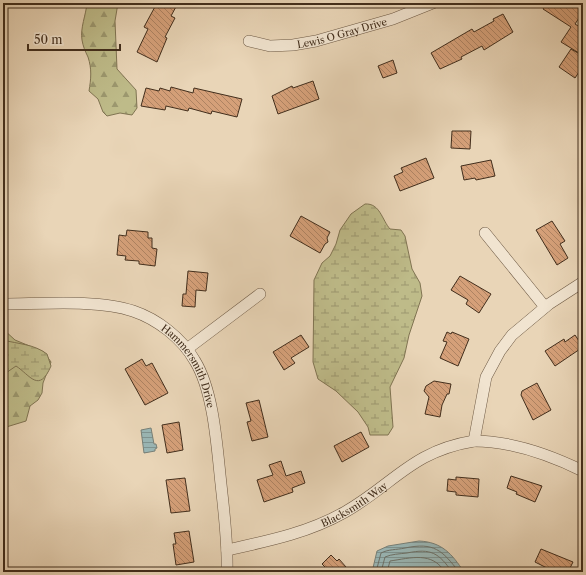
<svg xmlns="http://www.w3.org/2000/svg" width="586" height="575" viewBox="0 0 586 575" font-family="'Libre Caslon Text',serif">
  <defs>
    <pattern id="forest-firs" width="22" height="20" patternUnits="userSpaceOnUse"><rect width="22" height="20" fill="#bebb89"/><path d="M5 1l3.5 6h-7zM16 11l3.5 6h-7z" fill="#9c986f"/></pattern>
    <pattern id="wetland-marsh" width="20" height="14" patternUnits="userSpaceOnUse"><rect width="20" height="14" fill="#bebb89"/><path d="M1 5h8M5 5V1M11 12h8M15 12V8" fill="none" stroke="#9c986f"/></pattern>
    <pattern id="water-rules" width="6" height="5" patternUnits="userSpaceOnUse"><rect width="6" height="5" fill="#9ab7b6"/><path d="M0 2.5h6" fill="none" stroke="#7f9593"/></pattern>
    <pattern id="building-back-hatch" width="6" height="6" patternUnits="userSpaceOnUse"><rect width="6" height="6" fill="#d5a079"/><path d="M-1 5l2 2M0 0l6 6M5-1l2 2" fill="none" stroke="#ae8362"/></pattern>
  </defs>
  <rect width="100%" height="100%" fill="#e9d5b7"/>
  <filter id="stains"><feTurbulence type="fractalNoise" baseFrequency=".005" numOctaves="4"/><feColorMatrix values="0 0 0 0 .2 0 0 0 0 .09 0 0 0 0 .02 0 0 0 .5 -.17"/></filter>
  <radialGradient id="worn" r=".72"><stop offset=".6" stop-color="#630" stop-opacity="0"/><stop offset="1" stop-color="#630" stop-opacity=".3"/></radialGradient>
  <path fill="url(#forest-firs)" stroke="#807452" d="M87,3h31l-3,18 2,48 19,21 1,18 -5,7 -12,-2 -13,3 -4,-4 -5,-13 -9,-8c2,-12 3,-22 -1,-34 -3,-6 -5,-11 -6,-17 -2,-12 4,-25 5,-37z
    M3,329l12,11 29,12 7,10 -8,21 -1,10 -4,7 -8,6 -4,15 -23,7z"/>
  <path fill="url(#wetland-marsh)" stroke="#807452" d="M365,204c15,-1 17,16 25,25l11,1 4,6 7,33 8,14 2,13 -13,39 -5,23 -14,29 3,40 -5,8h-18l-2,-8 -10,-15 -22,-21 -18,-12 -5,-17 1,-82 8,-17 8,-7 6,-12 4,-14 11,-16z
    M3,340c15,4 31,4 44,14l4,12c-12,28 -21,9 -35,0l-13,9z"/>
  <path fill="url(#water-rules)" stroke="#778078" d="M151,428l3,16h2l1,4 -2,1v2l-11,2 -3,-23z
    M419,541c23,1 33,13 45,31h-92l5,-21 11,-5z"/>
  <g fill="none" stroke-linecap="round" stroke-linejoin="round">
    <path stroke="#6e7269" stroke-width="1" d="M376,572l5,-19c8,-4 15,-3 24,-5 29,-6 37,2 54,24
      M381,572l4,-15c7,-3 14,-3 22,-4 24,-5 32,0 45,19
      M387,572l3,-11c21,-3 42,-10 55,11"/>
  </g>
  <path fill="url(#building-back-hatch)" stroke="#422e1c" d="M157,3h21l-7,13 4,2 -10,19 2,1 -10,24 -20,-10 11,-23 -4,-2z
    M547,3h27l9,6v3l-8,12 8,5v18l-4,6 -18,-11 10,-15 -28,-18z
    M503,14l10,18 -29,18 -2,-4 -21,11 1,2 -22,10 -9,-16 41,-24 2,3 20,-11 -1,-2z
    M571,49l12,7v10l-8,12 -16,-11z
    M393,60l4,13 -14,5 -5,-12z
    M313,81l6,18 -41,15 -6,-18 20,-10 1,2z
    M171,87l22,6 1,-5 48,11 -5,18 -25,-6 -1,3 -22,-6 -1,3 -22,-5 -1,4 -24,-4 5,-18 13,3 1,-3 10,3z
    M452,131h19l-1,18 -19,-1z
    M426,158l8,20 -34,13 -6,-15 9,-4 -2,-4z
    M491,160l4,16 -19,4 -1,-2 -11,2 -3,-14z
    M301,216l29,16 -3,6 1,4 -3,2 -5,9 -30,-17z
    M552,221l13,20 -5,3 8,14 -11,7 -21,-35z
    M127,230l21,2v6h4v10l5,1 -2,17 -16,-2v-3l-14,-1 1,-4 -9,-1 2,-20 7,1z
    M188,271l20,2 -2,18 -10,-1 -1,17 -13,-1 1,-12h3z
    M460,276l31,18 -12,19 -13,-9 2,-4 -17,-10z
    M447,332l4,2 1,-2 17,7 -11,27 -18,-8 7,-16 -4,-1z
    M301,335l8,12 -18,11 4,5 -11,7 -11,-18z
    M575,335l8,12 -28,19 -10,-15 19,-12 1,3z
    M142,359l4,7 6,-3 16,30 -23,12 -20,-36z
    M434,381l17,3 -2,10h-2l-5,11 -2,12 -15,-3 4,-17 -5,-6 2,-5z
    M537,383l14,27 -18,10 -12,-25 1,-4z
    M259,400l9,37 -16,4 -5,-19 4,-1 -5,-18z
    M179,422l4,28 -16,3 -5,-28z
    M361,432l8,15 -27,15 -8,-16z
    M281,461l5,15 15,-5 4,12 -13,5 1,4 -29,10 -7,-22 16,-5 -4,-10z
    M511,476l31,10 -7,16 -19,-8 1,-2 -10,-4z
    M456,477l23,2 -1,18 -22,-2v-3l-9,-1 1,-12 8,1z
    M185,478l5,33 -19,2 -5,-33z
    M189,531l5,31 -18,3 -3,-21h3l-2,-11z
    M541,549l32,13 -5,10h-13l-20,-10z
    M331,555l6,6 2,-2 7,8 -2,2 3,3h-23l3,-3 -5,-5z"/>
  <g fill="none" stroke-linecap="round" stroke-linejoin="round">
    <defs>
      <g id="street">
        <path id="s1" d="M249,41l21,5 23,-1 23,-4 77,-22 40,-16"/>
        <path d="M485,233l60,74"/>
        <path d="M583,282l-34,22 -37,31 -12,16 -14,26 -12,64c38,0 74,13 109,30"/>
        <path id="s2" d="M3,304c37,0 96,-5 130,7 24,8 49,27 62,50 19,31 22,87 26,123 3,29 7,59 6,88"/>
        <path d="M187,349l73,-55"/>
        <path id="s3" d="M227,550c41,-9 81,-17 118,-38 49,-28 67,-61 129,-71"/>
      </g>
    </defs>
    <use href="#street" stroke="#6c5843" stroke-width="12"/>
    <use href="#street" stroke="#f1e4d0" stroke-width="11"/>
  </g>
  <g text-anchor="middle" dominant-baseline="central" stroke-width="3" stroke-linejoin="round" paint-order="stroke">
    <g font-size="10" fill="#422e1c" stroke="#f1e4d0">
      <text stroke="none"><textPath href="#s1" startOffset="95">Lewis O Gray Drive</textPath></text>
      <text stroke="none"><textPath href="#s2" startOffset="213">Hammersmith Drive</textPath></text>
      <text stroke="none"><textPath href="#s3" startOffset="136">Blacksmith Way</textPath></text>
    </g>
  </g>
  <rect width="586" height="575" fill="none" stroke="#e9d5b7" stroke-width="16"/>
  <rect x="4" y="4" width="578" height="567" fill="none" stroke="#422e1c" stroke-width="2"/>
  <rect x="8" y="8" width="570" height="559" fill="none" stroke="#422e1c"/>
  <path d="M28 44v6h92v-6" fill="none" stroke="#422e1c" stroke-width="2"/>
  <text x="34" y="44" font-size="12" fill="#422e1c" stroke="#f1e4d0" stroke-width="3" paint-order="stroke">50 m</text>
  <rect width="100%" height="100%" filter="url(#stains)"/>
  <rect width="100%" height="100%" fill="url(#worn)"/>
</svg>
